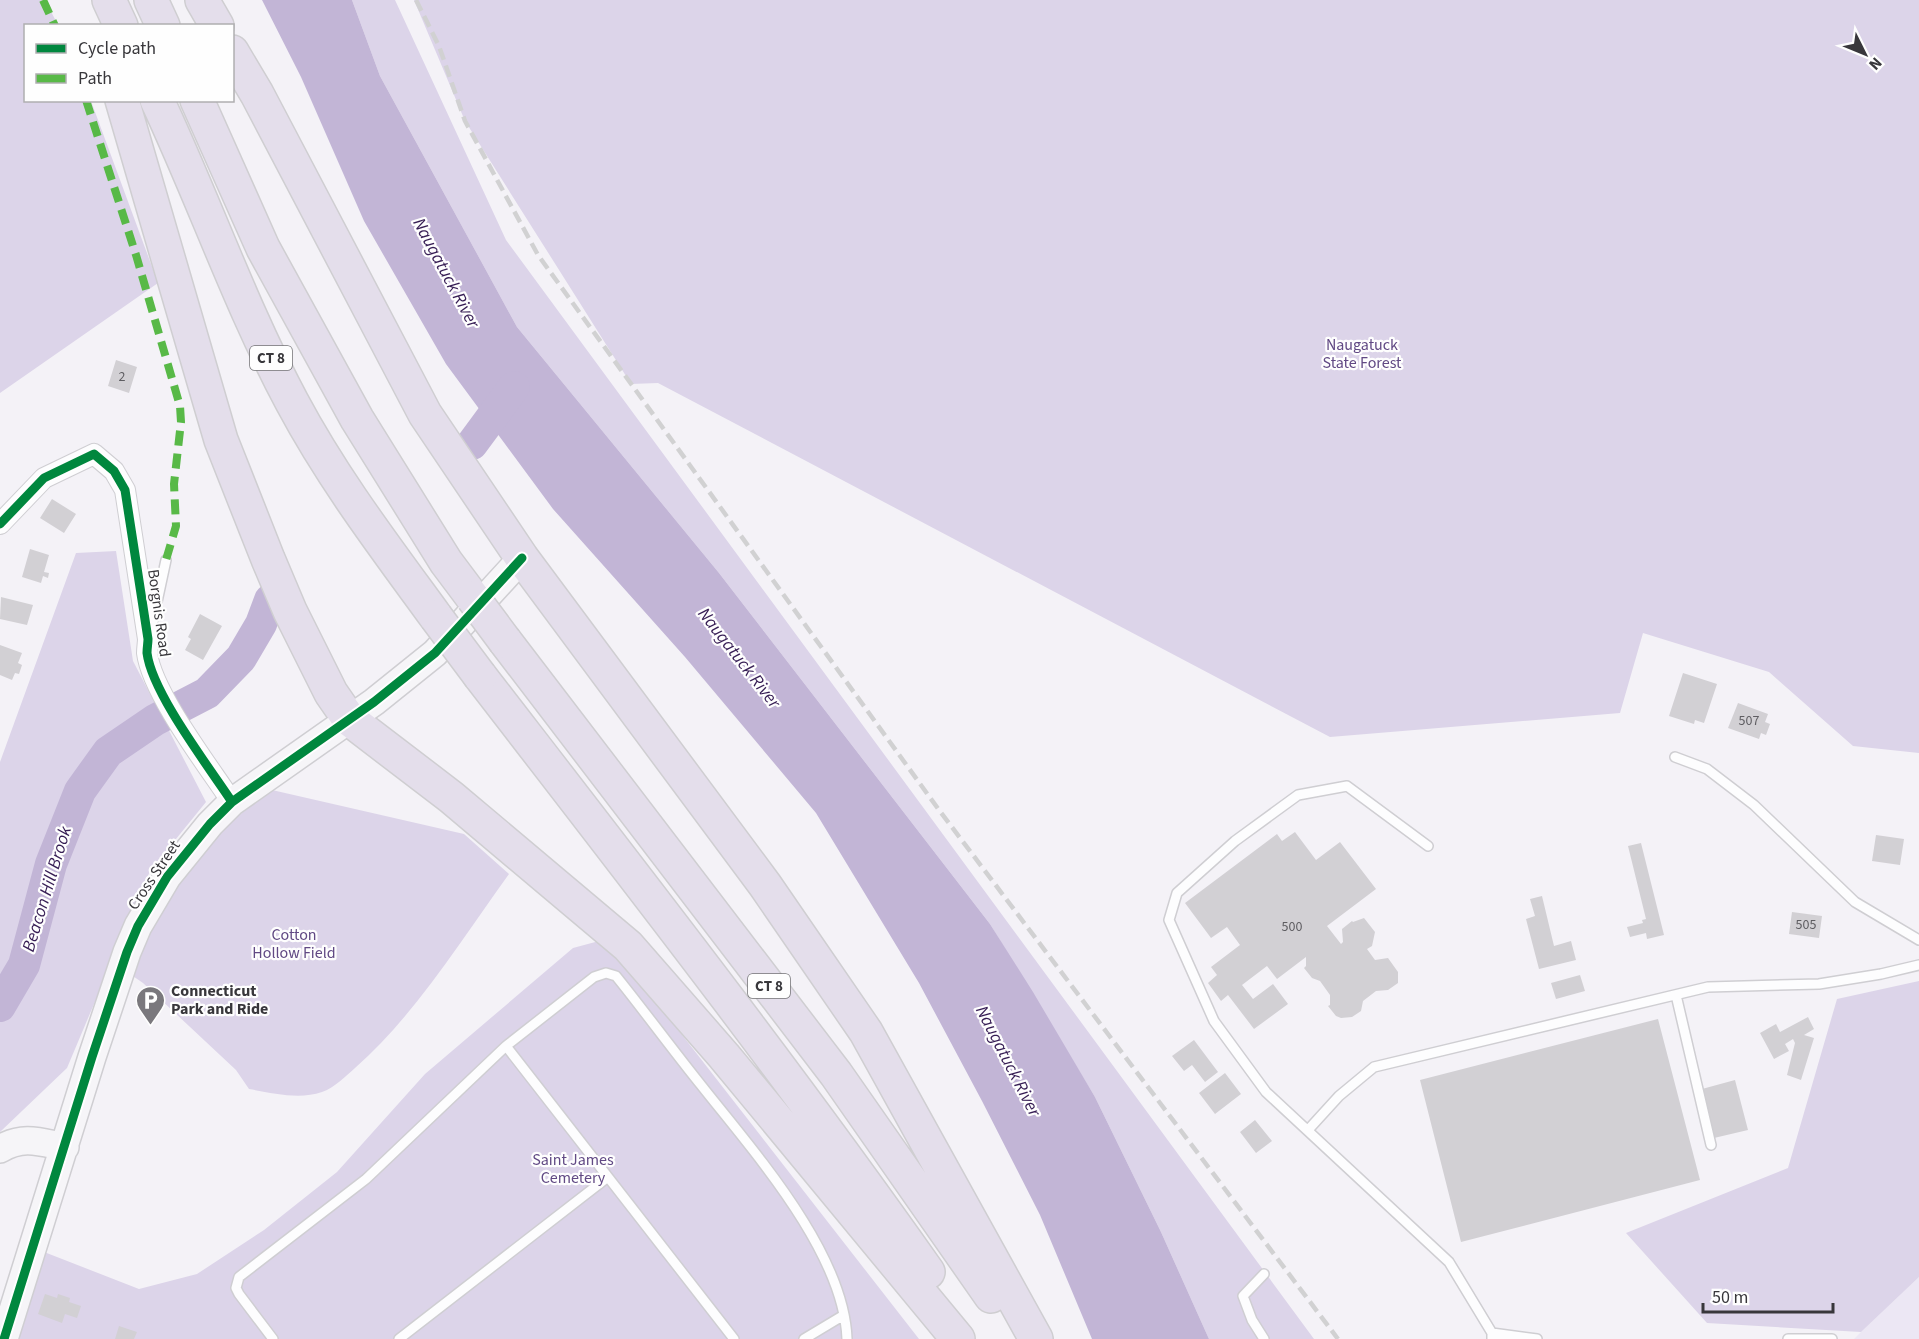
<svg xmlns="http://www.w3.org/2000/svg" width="1919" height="1339" viewBox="0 0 1919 1339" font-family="'Source Sans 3',sans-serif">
  <rect width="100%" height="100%" fill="#f4f2f7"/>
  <path fill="#ece7f4" d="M1919,1277v62h-65l7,-7z"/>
  <path fill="#dcd4e9" d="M0,0h45l13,25 -32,1v74l65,1 67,182 -158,110z
    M352,0h43l111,240 808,1099h-105l-48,-107 -66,-135 -105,-173 -271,-351 -202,-246 -137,-251z
    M414,0h1505v753l-66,-7 -84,-74 -126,-39 -23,80 -290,24 -672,-354 -27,1 -166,-263z
    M116,551l17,110 73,141 -56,69 -83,197 -67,64v-370l76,-209z
    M272,790l192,44 45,40c-48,66 -92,139 -154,194 -9,8 -21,20 -33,24 -23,8 -50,1 -73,-3l-13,-19 -93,-87 -16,-11 18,-47 69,-86 24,-23z
    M599,941l38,36 282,362h-905l25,-89 100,39 58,-15 67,-44 73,-58 88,-98 148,-126z
    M1919,981v296l-58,55 -154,-9 -81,-90 162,-65 49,-169z"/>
  <path fill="#c2b5d6" d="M262,0h90l28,76 137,251 202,246 271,351 43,68 62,105 66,135 48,107h-117l-52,-124 -58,-114 -63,-118 -103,-170 -131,-156 -132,-148 -107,-145 -82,-143 -63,-144z"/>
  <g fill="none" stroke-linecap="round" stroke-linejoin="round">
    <path stroke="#c2b5d6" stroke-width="32" d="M472,444l42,-57
      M0,1006l24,-41 27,-101 29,-73 28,-39 47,-32 52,-27 34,-35 20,-34 9,-24"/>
  </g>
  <path fill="#d2d0d4" d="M116,360l21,7 -8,26 -21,-7z
    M52,499l24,15 -12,19 -24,-15z
    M30,549l19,6 -5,17 5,1 -1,5 -5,-2 -2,7 -19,-6z
    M1,597l32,8 -6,20 -27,-6z
    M200,614l22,12 -19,34 -18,-10 6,-11 -3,-2z
    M0,645l22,8 -4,10 4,2 -3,9 -4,-1 -3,7 -12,-5z
    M1683,673l34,11 -13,39 -9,-3 -1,4 -25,-8z
    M1738,703l30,11 -3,8 5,2 -4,11 -5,-2 -2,6 -31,-11z
    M1295,832l21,28 24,-18 36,47 -49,37 14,18 2,-2 -1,-13 10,-8 1,1 11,-4 11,14 -3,14 -5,3 8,11 13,-2 10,14v11l-10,7 -12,1 -13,10 -2,10 -9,6 -11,1 -5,-2 -8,-10 2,-1v-10l-10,-14 -8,-3 -8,-10 2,-2v-9l-29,22 -10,-13 -25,19 11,14 20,-15 15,20 -34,25 -26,-34 -7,6 -13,-18 9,-8 -6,-8 29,-22 -13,-18 -16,11 -26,-35 92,-69 5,7z
    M1876,835l28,4 -4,26 -28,-4z
    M1641,843l23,92 -17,4 -1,-6 -16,4 -3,-10 16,-4 -1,-3 4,-1 -18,-73z
    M1542,896l12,50 17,-5 5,19 -37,9 -13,-50 9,-3 -5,-17z
    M1792,912l30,4 -3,22 -30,-4z
    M1580,975l5,16 -29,8 -5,-16z
    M1808,1017l6,12 -10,6 10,3 -13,42 -14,-5 8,-32 -2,-4 -8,5 4,7 -15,8 -14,-26 16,-9 4,8z
    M1658,1019l42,161 -239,62 -41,-162z
    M1194,1040l24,32 -13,10 -13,-17 -8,6 -12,-15z
    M1225,1073l16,21 -26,20 -16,-21z
    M1735,1080l13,50 -34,8 -12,-49z
    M1255,1120l17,21 -16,12 -16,-21z
    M45,1294l12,4 1,-4 12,4 -1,4 12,4 -4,12 -12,-4 -3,9 -24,-9z
    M119,1326l18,6 -3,7h-19z"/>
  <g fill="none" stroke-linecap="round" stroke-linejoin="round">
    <defs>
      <path id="lane" d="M152,625l14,-65
        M1675,757l32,12 47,36 101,97 64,38
        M1428,846l-81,-60 -49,9 -63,46 -58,52 -8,27 45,101 52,71 183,170 43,71v6
        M1676,995l35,150
        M506,1046l228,293
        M1308,1130l31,-34 35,-29 334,-80 111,-3 62,-10 38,-9
        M1492,1333l45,6
        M273,1339l-34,-45 -3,-6 3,-11 127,-98 140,-133 88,-69 12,-4 10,3c29,36 56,73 85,109 52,66 143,167 146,254
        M399,1339l209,-162
        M804,1339l40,-24
        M1264,1339l-12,-19 -9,-24 21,-22
        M1788,1339h44"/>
      <path id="street" d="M0,524l44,-46 50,-24 20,17 11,19 23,149c0,4 -1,9 -1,14 5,40 62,114 85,149"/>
      <path id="secondary" d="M0,1149c23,-14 40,-7 65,-2
        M4,1339l88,-282 35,-105 11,-26 29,-49 43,-53 22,-22 142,-100 61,-49 87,-95"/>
      <path id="highway" d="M109,0l12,26
        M151,0l12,26
        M202,0l15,26
        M232,52l25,42 168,320 97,144 243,327 101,147 170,307
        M122,100l99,340 47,119 22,52 41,82 18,26 102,78 177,149 96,110 234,283
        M157,100c47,100 83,205 135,302 41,77 93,145 144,215
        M197,100l66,148 94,171 89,143 27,36
        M505,641l331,433 155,222
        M480,676c152,197 305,393 448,596"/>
    </defs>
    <use href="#lane" stroke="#cfced2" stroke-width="12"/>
    <use href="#street" stroke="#cfced2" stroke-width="22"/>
    <use href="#secondary" stroke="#cfced2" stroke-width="30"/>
    <use href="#highway" stroke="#cfced1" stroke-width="36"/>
    <use href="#lane" stroke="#fdfdfe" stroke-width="9"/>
    <use href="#street" stroke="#fdfdfe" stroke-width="20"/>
    <use href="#secondary" stroke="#f6f5f8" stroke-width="27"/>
    <use href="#highway" stroke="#e4deeb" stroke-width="33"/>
    <path stroke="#d1d1d2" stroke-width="4.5" stroke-dasharray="12 6" stroke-linecap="butt" d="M416,0l23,46 26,75 73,134 401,555 399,529"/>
    <defs>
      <path id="highway-bridge" d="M473,598l32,43
        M436,617l44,59"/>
    </defs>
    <use href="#highway-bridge" stroke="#cfced1" stroke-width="36" stroke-linecap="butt"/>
    <use href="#highway-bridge" stroke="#e4deeb" stroke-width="33"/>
    <path stroke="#58b947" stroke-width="8" stroke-dasharray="15 8" stroke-linecap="butt" d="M43,0l12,26
      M86,100l50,155 44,151 1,16 -7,62 2,42 -10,34"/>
    <defs>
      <path id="cycleway" d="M0,524l44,-46 50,-24 20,17 11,19 23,149c0,4 -1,9 -1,14 5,40 62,114 85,149
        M4,1339l88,-282 35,-105 11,-26 29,-49 43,-53 22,-22 142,-100 61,-49 87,-95"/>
    </defs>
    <use href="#cycleway" stroke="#fefefe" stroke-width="13"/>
    <use href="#cycleway" stroke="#00873e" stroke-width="9"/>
  </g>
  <defs>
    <symbol id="parking-pin" viewBox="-11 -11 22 30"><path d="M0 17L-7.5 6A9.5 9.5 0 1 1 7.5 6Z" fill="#7a787d" stroke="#fefefe"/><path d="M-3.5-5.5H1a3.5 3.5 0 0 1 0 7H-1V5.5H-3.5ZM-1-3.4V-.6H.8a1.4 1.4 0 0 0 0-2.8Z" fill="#fff"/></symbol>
  </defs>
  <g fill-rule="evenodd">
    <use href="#parking-pin" x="134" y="984" width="33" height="45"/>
  </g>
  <g text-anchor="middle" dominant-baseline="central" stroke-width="4.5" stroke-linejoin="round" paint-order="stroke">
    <g font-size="14" fill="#5e5d61">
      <text x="122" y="377">2</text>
      <text x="1749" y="721">507</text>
      <text x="1806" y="925">505</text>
      <text x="1292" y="927">500</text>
    </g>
    <g fill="#fefefe" stroke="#737376" stroke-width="1.5">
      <rect x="250" y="346" width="42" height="24" rx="4.5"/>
      <rect x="748" y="974" width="42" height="24" rx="4.5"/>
    </g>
    <g font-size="15" font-weight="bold" fill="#38373b">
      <text x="271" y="358">CT 8</text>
      <text x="769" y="986">CT 8</text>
    </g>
    <g font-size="16" fill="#614984" stroke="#fefefe">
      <text x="1362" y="345">Naugatuck<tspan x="1362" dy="18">State Forest</tspan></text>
      <text x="294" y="935">Cotton<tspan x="294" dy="18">Hollow Field</tspan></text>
      <text x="573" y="1160">Saint James<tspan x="573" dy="18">Cemetery</tspan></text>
    </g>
    <g font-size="16" fill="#38373b" stroke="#fefefe">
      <text transform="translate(159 613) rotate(82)">Borgnis Road</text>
      <text transform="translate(154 875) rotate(-56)">Cross Street</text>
    </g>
    <g font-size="16" font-weight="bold" fill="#38373b" stroke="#fefefe" text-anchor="start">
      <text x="171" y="991">Connecticut<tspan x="171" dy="18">Park and Ride</tspan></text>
    </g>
    <g font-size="18" font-style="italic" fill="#361d54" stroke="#fefefe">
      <text transform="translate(446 273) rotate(62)">Naugatuck River</text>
      <text transform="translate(739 658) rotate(52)">Naugatuck River</text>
      <text transform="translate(47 889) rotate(-73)">Beacon Hill Brook</text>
      <text transform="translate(1008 1061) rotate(63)">Naugatuck River</text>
    </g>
  </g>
  <rect x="24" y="24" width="210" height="78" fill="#fefefe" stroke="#afaeb0" stroke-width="1.5"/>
  <rect x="36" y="44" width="30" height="9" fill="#00873e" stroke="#afaeb0" stroke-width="1.5"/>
  <text x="78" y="54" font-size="18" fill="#38373b">Cycle path</text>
  <rect x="36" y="74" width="30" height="9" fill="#58b947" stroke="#afaeb0" stroke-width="1.5"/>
  <text x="78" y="84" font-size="18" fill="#38373b">Path</text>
  <g transform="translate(1865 54) rotate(133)" stroke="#fefefe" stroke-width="4.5" paint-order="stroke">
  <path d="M0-4.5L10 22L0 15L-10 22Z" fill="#38373b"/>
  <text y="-9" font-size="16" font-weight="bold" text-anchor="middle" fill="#38373b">N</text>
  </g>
  <path d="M1703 1303v9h130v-9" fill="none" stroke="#38373b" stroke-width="3"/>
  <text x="1712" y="1303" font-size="18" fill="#38373b" stroke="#fefefe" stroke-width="4.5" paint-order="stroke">50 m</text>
</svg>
